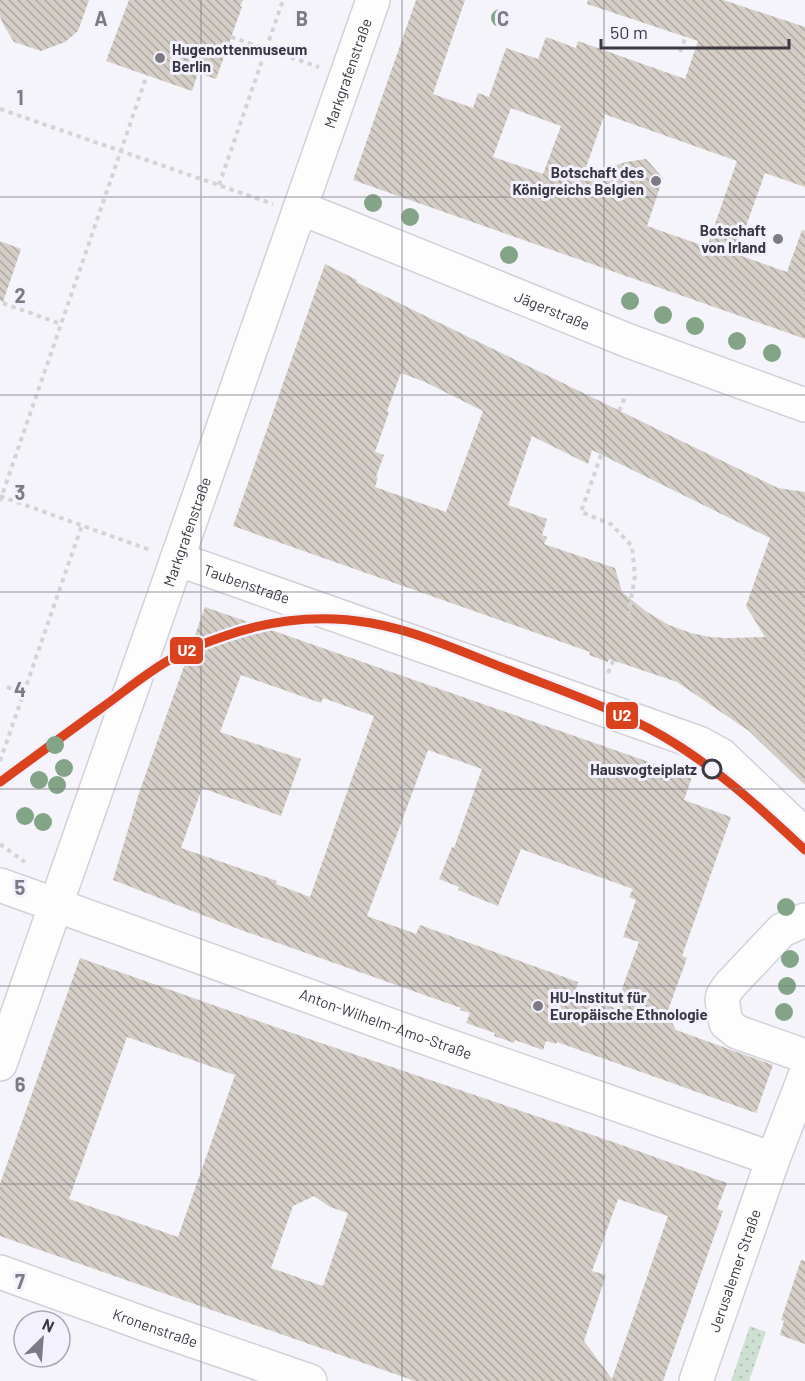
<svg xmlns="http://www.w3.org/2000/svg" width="805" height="1381" viewBox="0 0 805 1381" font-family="Barlow,sans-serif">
  <defs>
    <pattern id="grass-dots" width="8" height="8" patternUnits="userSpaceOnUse" patternTransform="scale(1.5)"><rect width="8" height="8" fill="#cee0d1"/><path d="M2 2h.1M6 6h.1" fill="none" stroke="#b2c1b5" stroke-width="1.8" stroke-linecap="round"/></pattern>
    <pattern id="building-back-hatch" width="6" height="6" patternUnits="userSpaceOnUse" patternTransform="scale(1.5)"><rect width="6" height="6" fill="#d5cec7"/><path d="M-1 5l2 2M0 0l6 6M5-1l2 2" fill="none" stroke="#aea8a3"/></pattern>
  </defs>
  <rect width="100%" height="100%" fill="#f5f4fb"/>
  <path fill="url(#grass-dots)" d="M750,1326l16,6 -17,49h-18z"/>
  <path fill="url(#building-back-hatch)" fill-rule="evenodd" d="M0,0h89l-11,31 -13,11 -24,9 -27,-9 -11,-18 -3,-8z
    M129,0h114l-3,6 2,1 -26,72 -18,-6 -6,18 -86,-30z
    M416,0h49l-32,94 40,14 5,-15 11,4 17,-49 32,11 8,-22 30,11 2,-7 107,38 13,-38 -111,-37 1,-4h135l82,27v160l-40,-14 -29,81 51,18 15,-42 3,1v108l-452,-159zM511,108l50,18 -18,48 -50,-17zM601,113l136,48 -30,86 -60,-21 16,-48 -17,-19 -20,3 -43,14 21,-60z
    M0,241l21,8 -18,53 -3,-1z
    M325,264l32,16 -1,2 422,206 27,4v293l-56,-54 -72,-49 -68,-23 -1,3 -19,-7 1,-3 -357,-126zM401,373l24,9 58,29 -37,101 -71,-25 3,-9 -2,-1 8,-22 -9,-3 14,-40 -2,-1zM532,436l56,28 4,-14 178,88 -24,68 19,31 -38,1 -17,-1 -19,-4 -22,-8 -22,-13 -25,-20 -7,-24 -71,-24 3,-7 -5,-2 5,-16 -39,-14z
    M205,607l487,170 -8,23 47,17 -49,139 5,2 -20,55 9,17 97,35 -17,48 -199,-71 -1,2 -10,-3 -3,9 -28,-10 -1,3 -20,-7 1,-3 -29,-10 4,-10 -10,-3 1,-2 -220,-78 -128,-50 26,-87zM241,675l80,28 2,-5 51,18 -64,181 -34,-13 1,-3 -96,-33 21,-60 79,28 20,-57 -81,-27zM428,750l54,19 -28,79 -2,-1 -13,32 20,8 -1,3 40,16 23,-57 112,40 -4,8 7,3 -13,37 16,5 -24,66 -40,-15 3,-11 -158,-57 -4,9 -49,-18z
    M80,958l238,84 298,101 111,40 -10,26 6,2 -60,170h-248l-415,-145v-52zM127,1037l108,38 -57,162 -109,-38zM314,1196l16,11 18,6 -25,73 -52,-18 22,-62zM618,1199l50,17 -56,163 -28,-38 22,-66 -14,-4z
    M801,1260l4,1v83l-25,-9 4,-14 -3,-1z"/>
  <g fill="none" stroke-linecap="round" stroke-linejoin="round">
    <defs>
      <g id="minor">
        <path id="s1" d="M300,208l38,15 291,118 176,64"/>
        <path id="s2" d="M177,559l522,184 22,12 84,80"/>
        <path id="s3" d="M0,885l409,147 364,127"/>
        <path d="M805,920l-23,10 -52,55 -7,10 -1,5 4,23 11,9 68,24"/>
        <path id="s4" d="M0,1064l373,-1064"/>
        <path id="s5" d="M0,1272l153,55 157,54"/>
        <path id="s6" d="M696,1381l77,-222 32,-83"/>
      </g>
    </defs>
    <use href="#minor" stroke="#d3d1d8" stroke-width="36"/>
    <path stroke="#d4d4d6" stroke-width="4" stroke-dasharray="4.5 4.5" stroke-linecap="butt" d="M231,37l88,30
      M680,52l7,-19
      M0,109l273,95
      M219,185l64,-185
      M3,303l58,21
      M619,411l7,-16
      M601,455l-20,57 30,12 21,22 3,30 -8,46
      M0,496l150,54
      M0,501l147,-426
      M608,673l8,-19
      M7,687l17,6
      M0,761l82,-236
      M0,844l25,18"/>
    <use href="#minor" stroke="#fefdfe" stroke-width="33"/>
    <defs>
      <path id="metro-1" d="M0,782c33,-24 67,-49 100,-73 24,-17 46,-36 71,-50 16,-10 34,-16 51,-22 47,-17 99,-23 149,-14 50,9 96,31 143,49 46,18 92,34 136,57 58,31 107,76 155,121"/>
    </defs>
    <use href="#metro-1" stroke="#f4f1fe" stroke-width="14"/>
    <use href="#metro-1" stroke="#da421e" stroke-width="9"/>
  </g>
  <g fill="#83a487">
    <circle cx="500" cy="18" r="9"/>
    <circle cx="373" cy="203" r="9"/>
    <circle cx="410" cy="217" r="9"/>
    <circle cx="509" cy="255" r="9"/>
    <circle cx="630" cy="301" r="9"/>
    <circle cx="663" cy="315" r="9"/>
    <circle cx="695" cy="326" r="9"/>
    <circle cx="737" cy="341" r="9"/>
    <circle cx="772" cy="353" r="9"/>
    <circle cx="55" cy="745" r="9"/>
    <circle cx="64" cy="768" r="9"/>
    <circle cx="39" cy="780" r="9"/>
    <circle cx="57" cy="785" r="9"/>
    <circle cx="25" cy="816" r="9"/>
    <circle cx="43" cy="822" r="9"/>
    <circle cx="786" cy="907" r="9"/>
    <circle cx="790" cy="959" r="9"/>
    <circle cx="787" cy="986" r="9"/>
    <circle cx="784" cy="1012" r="9"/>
  </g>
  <path fill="none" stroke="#7c7a83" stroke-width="1.5" stroke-opacity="0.55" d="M201,0v1381M402,0v1381M604,0v1381M0,197h805M0,395h805M0,592h805M0,789h805M0,986h805M0,1184h805"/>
  <g fill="#7c7a83" stroke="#f4f1fe" stroke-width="2">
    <circle cx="160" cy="58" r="6"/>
    <circle cx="656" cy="181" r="6"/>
    <circle cx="778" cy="239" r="6"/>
    <circle cx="538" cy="1006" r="6"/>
  </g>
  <circle fill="#f4f1fe" stroke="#3b3942" stroke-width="3" cx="712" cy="769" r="9"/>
  <g text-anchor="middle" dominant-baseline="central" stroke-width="6" stroke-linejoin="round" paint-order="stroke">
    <g font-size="15" font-weight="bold" fill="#3b3942" stroke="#f4f1fe" text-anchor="start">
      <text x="172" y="49">Hugenottenmuseum<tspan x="172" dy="17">Berlin</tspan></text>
      <text x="644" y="172" text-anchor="end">Botschaft des<tspan x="644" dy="17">Königreichs Belgien</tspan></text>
      <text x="766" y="230" text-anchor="end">Botschaft<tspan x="766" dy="17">von Irland</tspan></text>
      <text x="550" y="997">HU-Institut für<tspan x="550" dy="17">Europäische Ethnologie</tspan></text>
    </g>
    <g font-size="15" fill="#3b3942" stroke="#f4f1fe">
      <text stroke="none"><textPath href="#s4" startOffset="1050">Markgrafenstraße</textPath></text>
      <text stroke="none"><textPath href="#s1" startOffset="272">Jägerstraße</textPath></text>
      <text stroke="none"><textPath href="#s4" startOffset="564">Markgrafenstraße</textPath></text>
      <text stroke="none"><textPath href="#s2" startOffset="74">Taubenstraße</textPath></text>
      <text stroke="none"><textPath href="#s3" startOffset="410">Anton-Wilhelm-Amo-Straße</textPath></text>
      <text stroke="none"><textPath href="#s6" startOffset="117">Jerusalemer Straße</textPath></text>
      <text stroke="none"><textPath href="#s5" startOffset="165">Kronenstraße</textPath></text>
    </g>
    <g font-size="15" font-weight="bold" fill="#3b3942" stroke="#f4f1fe" text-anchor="end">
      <text x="697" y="769">Hausvogteiplatz</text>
    </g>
  </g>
  <g font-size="20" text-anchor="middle" font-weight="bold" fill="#7c7a83" stroke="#f4f1fe" stroke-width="6" stroke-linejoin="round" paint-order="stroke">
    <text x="101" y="26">A</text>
    <text x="302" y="26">B</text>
    <text x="503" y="26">C</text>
    <text x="20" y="105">1</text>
    <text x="20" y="303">2</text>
    <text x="20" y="500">3</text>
    <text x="20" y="697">4</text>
    <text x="20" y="895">5</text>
    <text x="20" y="1092">6</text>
    <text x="20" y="1289">7</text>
  </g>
  <g stroke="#f4f1fe" stroke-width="2">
    <rect x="169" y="636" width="35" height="29" rx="6" fill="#da421e"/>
    <rect x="605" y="701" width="34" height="29" rx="6" fill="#da421e"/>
  </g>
  <g font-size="16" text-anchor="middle" font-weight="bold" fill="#fff">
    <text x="187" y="656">U2</text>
    <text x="622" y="721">U2</text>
  </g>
  <g transform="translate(42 1339) rotate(25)"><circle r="28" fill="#f4f1fe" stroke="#aaa7b3" stroke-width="1.5"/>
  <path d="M0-4.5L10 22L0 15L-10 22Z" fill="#7c7a83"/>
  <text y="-9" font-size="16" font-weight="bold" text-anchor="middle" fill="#3b3942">N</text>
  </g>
  <path d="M601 39v9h188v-9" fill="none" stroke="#3b3942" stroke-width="3"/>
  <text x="610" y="39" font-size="18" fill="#3b3942" stroke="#f4f1fe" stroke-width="4.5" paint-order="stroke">50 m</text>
</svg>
